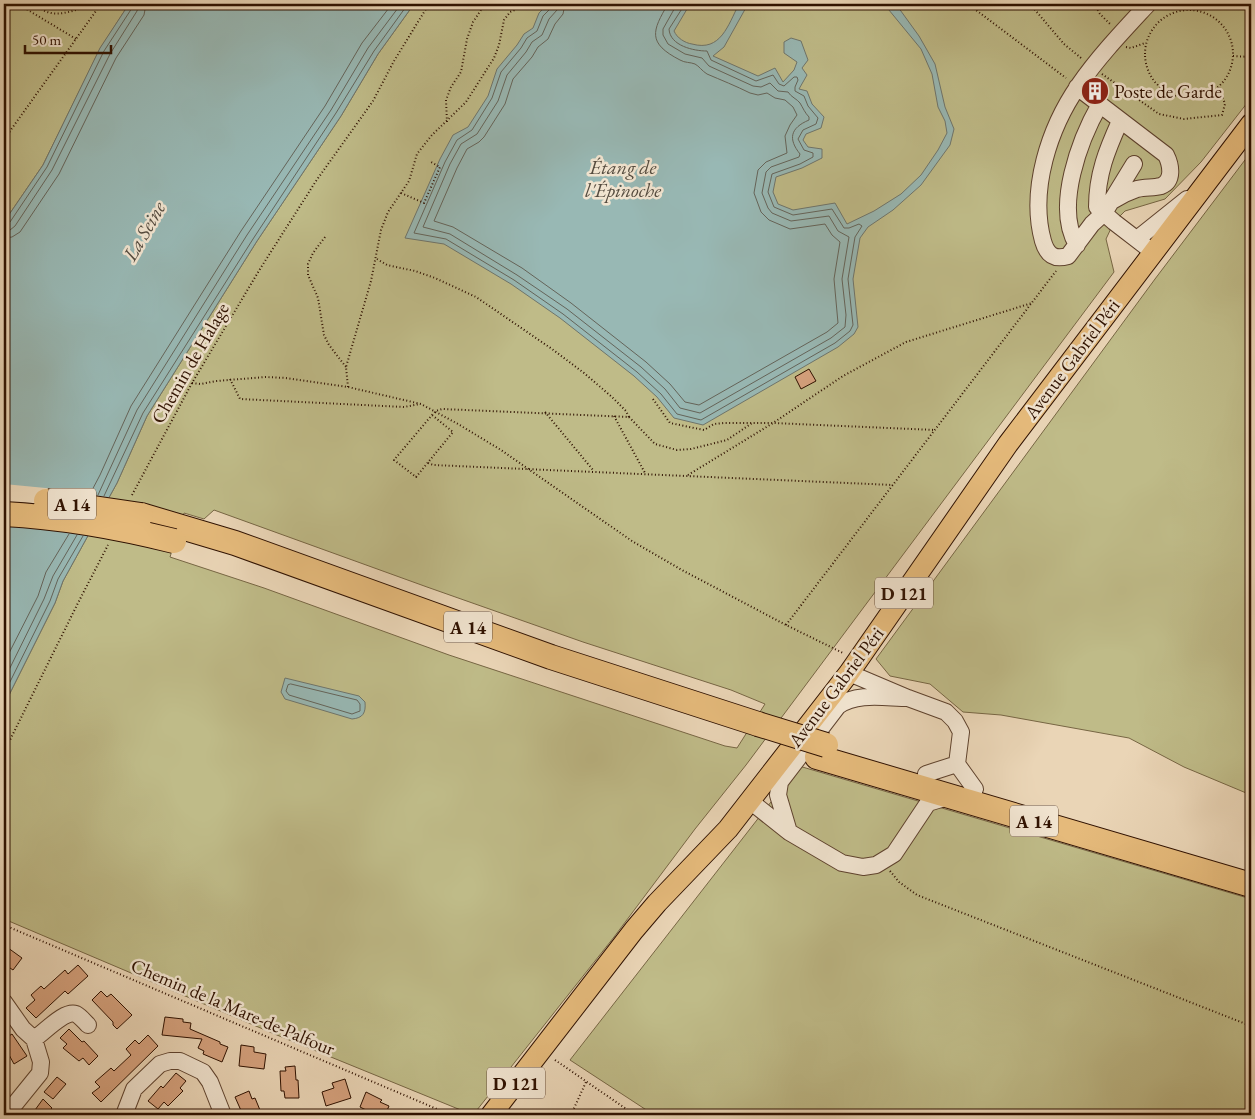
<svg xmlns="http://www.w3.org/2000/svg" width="1255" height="1119" viewBox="0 0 1255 1119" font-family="'EB Garamond',serif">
  <rect width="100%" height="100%" fill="#ead5b6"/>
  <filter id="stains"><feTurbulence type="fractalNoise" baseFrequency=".004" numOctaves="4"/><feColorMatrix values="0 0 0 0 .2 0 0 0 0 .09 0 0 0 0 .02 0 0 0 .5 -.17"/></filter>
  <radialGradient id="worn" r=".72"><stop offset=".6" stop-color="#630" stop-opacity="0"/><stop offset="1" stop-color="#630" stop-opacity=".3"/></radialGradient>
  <path fill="#bfbb88" stroke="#764" fill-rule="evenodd" d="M4,4h125l-29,45 -57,116 -39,57z
    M414,4h837v94l-50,64 -36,37 -40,12 -11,11 -8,17 8,33 -368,493 -51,64 -81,108 -141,178 -196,-80 -273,-116v-214l51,-102 8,-22 54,-98 30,-67 110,-175 84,-125 37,-62zM214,510l213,77 156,55 148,48 34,14 -28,44 -12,-2 -276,-91 -185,-67 -94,-31 14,-44 20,6z
    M1251,152v643l-67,-28 -55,-29 -128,-23 -38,-3 -33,-28 -40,-8 -14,-17 279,-380z
    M799,766l452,133v216l-9,-5 -4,5h-584l-84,-55z"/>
  <path fill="#98b8b4" stroke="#6e756c" d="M129,4h285l-36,50 -37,62 -84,125 -110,175 -30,67 -54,98 -8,22 -51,102v-483l39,-57 57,-117z
    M548,4h142l-16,27c3,7 11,12 18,13 29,8 36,-19 47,-40h9l-24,43 -11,9 45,20 17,-8 8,14 11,-12 3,-8 -13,-9v-11l7,-4 10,3 7,19 -6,8 5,7 -8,14 8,2 5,13 12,13 -3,11 -15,6 -3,6 5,7 14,2v9l-20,10 -26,9 -3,15 5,12 15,6 42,-7 12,21 27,-13 27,-17 20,-19 17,-25 9,-17 -2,-12 -7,-14 -6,-33 -11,-25 -37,-45h10l4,3 21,29 16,28 10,43 9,22 -4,16 -29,40 -28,25 -25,17 -8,11 -7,41 5,48 -4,7 -16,13 -135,78 -29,-7 -17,-21 -23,-21 -74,-58 -49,-34 -67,-40 -39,-6 35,-79 13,-24 15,-8 20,-31 9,-27 20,-24 7,-11 9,-6 6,-15z
    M285,678l74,18 6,6c1,11 -2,16 -13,17l-67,-20 -4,-7z"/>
  <path fill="#ead5b6" d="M4,484l52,5 56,9 -20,38 -59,-9 -29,-2z"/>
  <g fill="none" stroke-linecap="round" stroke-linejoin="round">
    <path stroke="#64645a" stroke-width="1" d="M551,4v4l-8,8 -6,15 -10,7 -6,10 -20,24 -9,26 -20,32 -15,10 -12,22 -31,71 32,6 68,41 49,34 74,58 24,22 16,20 24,6 134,-77 15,-12 3,-6 -5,-46 7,-42 7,-11 -3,-2 -10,4h-5l-12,-19 -39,6 -19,-8 -6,-15 4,-18 28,-10 13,-7v-4l-9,-3 -6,-11 5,-9 13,-6 2,-6 -10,-12 -4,-10 -9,-5v-4l3,-7 -1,-3h-3l-10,9 -5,-2 -6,-9 -17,6 -45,-21 -4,-9c-13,0 -37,-5 -38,-22l16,-25
      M558,4l-1,6 -8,9 -7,16 -10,7 -6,10 -19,23 -9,26 -21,33 -16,10 -11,20 -27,63 27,7 67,41 50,34 74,58 24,22 15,19 20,5 131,-75 14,-11 1,-12 -4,-36 7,-42 -11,-6 -9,-15 -38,5 -19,-8 -4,-5 -6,-15 4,-21 5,-5 28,-10 1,-3c-12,-15 -10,-26 9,-34v-3c-4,-4 -6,-9 -9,-14 -3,-4 -9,-6 -12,-11l-10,-1 -8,-8 -9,4 -8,-1 -44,-20 -7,-8 -17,-4 -17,-10 -5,-9v-6l14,-25
      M565,4l-2,10 -8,10 -7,15 -10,8 -6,10 -19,22 -8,25 -21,33 -5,5 -12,7 -10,19 -23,53 19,6 69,41 49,35 75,59 24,22 15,18 14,3 128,-73 11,-9 -4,-44 6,-37 -8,-7 -7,-11 -35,5 -21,-9 -8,-8 -7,-19 4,-23 8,-8 21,-9 -2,-17 5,-11 7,-10 -4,-8 -8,-7 -10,-2 -8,-5 -9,2 -8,-2c-14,-7 -29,-13 -43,-19 -5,-3 -8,-8 -12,-10 -5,-2 -10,-1 -15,-4 -33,-17 -28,-29 -12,-56
      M4,224l6,-2 37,-55 57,-116 28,-43v-4
      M4,231l6,-1 5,-4 37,-56 58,-116 27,-43 2,-7
      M4,238l8,-1 8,-5 39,-58 57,-116 28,-43 2,-11
      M90,494l10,-19 31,-69 110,-175 84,-125 37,-63 30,-39
      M98,495l39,-85 110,-175 84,-125 37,-62 33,-44
      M104,496l39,-83 110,-174 83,-126 38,-62 34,-47
      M4,663l34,-67 8,-24 23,-38
      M4,680l40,-81 9,-23 24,-41
      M291,684l66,16 3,4v7l-8,3 -63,-19 -3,-4 2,-6z
      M4,694l46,-93 8,-22 25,-43"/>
  </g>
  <path fill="#d5a17d" stroke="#2f1100" d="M809,369l7,12 -15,8 -6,-12z
    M4,945l18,13 -9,12 -9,-6z
    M78,965l10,11 -20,18 -3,-3 -29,27 -10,-10 9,-8 -4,-5 10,-9 3,3 21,-19 3,4z
    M101,991l6,6 4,-3 21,21 -15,14 -4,-4v-3l-21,-22z
    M165,1017l18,2v3l8,1 -1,6 30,13v2l8,3 -6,15 -19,-8 1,-3 -6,-3 4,-9 -40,-4z
    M69,1029l13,13 2,-1 14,15 -9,9 -6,-7 -4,3 -16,-13 4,-4 -7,-6z
    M12,1034l15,22 -13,8 -6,-11 -4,3v-17z
    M148,1035l10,11 -57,56 -9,-9 8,-6 -5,-5 16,-14 3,3 17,-16 -5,-6 9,-9 4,4z
    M241,1045l13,2v5l12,2 -2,15 -25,-3z
    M295,1066l1,14h2l1,18h-14l-1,-7h-3l-1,-20h6l-1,-4z
    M176,1073l10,8 -6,7 3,3 -15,15 -4,-4 -6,7 -10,-8 13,-15 2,2z
    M57,1077l9,7 -13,15 -9,-7z
    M345,1079l6,19 -25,8 -4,-14 12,-4 -2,-5z
    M249,1091l3,8 3,-1 7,17h-19l-8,-18z
    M366,1092l16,8 -2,2 9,4 -4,9h-13l-7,-3 1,-2 -6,-3z
    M43,1099l9,9 -6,7h-4l-7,-5z"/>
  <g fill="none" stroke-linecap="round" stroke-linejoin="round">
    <defs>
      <path id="minor" d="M1077,87l89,68c5,10 8,26 -5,31 -7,2 -16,1 -24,3 -9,3 -17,7 -25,12
        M1120,121c-13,29 -23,53 -23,86l17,15 39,30
        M1134,164l-30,49 -12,11 -24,32c-14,4 -21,-1 -25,-15 -14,-51 6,-113 36,-156 20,-29 45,-55 69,-81
        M1137,239l50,-40
        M1077,245c-23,-38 3,-106 23,-141
        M849,673l59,25 38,14 9,9 6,11 -4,32 18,25
        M926,774l31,-10
        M750,801l39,31 53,31 21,4 13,-2 18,-11 34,-51 23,-7
        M789,832l-11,-37 2,-13 58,-76c19,-14 48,-8 70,-8
        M4,1002l19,27 11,10 7,23 -1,11 -34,42
        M34,1039c11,-7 30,-29 42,-25 4,2 8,7 12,11
        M124,1115l10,-26 26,-25 10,-3h10l23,11 7,10 13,33"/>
      <path id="major" d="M491,1115l143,-185 23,-27 71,-74 121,-156 159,-229 243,-320"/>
      <path id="highway" d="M141,515l94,28 316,114 207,67
        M817,757l434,128"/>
    </defs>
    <use href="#minor" stroke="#5e422e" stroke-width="18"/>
    <use href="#major" stroke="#2f1100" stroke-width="22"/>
    <use href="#highway" stroke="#2f1100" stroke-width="26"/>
    <path stroke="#2f1100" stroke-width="2" stroke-dasharray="1 2.5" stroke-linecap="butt" d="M18,4l58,35
      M36,4c15,18 39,6 57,0
      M968,4l98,74
      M1030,4l34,40 17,14
      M1094,4l6,10 11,11
      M1145 54a44 44 0 1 1 88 0a44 44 0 1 1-88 0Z
      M1126,47l5,1 14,-5
      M1233,56l18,1
      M1102,74l57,40 25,5 38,-4 3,-11 -6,-17
      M447,122l-1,-22 5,-13 10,-15 6,-33 6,-17 12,-18
      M4,145l6,-14 91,-127
      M401,193l23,10 16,-36 -9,-5
      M325,237l-12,16 -5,11v11l10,23 6,37 5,10 17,22
      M377,259l10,6 28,6 20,7 41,19 76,52 32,24 28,24 14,14 3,6 -187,-8 -6,2 -4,4 -38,45 22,17 37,-45 -21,-17
      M230,379l10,20 164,8 16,-3
      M192,383l9,1 15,-3 50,-4 20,1 62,9 73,17 37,20 43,26 131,91 48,28 106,56 57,28
      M348,387l-2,-20 25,-86 10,-51 7,-18 21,-31 8,-27 15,-19 34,-33 28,-44 5,-13 5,-25 6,-8 18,-8
      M653,399l17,24 34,7 10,-6 10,-1h49l162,7
      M545,412l48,58
      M614,416l31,57
      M629,417l26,27 22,6 14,-1 36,-9 25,-17
      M428,463l5,2 460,20
      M688,475l85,-52 70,-47 63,-34 126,-39
      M132,495l60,-112 68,-114 56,-88 57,-80 21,-40 35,-57
      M786,625l270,-354
      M4,752l75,-151 29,-56
      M890,871l9,11 18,13 334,131
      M4,925l447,190
      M555,1060l80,55
      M571,1115l15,-33"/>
    <use href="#minor" stroke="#f1e4d0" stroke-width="16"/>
    <use href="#major" stroke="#e5ba7b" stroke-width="20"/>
    <use href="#highway" stroke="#e5ba7b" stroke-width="24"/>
    <defs>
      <path id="highway-bridge" d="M46,501l95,14
        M4,514c57,3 114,13 170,27
        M758,724l68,21"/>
    </defs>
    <use href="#highway-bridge" stroke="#2f1100" stroke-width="26" stroke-linecap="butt"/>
    <use href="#highway-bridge" stroke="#e5ba7b" stroke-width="24"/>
  </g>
  <defs>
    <symbol id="building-disc" viewBox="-11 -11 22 22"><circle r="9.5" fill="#8f2418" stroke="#f1e4d0"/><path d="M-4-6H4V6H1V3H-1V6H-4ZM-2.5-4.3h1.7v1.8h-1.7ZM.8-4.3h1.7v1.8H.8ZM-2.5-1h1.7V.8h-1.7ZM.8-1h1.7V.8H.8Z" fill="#fff"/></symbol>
  </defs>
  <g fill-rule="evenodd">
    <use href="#building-disc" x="1079" y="75" width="32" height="32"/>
  </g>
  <g text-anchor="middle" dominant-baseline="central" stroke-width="5" stroke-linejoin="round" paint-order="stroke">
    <g fill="#f1e4d0" stroke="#69503e" stroke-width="1">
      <rect x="48" y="488.5" width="48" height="31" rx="4"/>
      <rect x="875" y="577.5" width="58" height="31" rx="4"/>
      <rect x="444" y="611.5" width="48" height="31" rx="4"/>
      <rect x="1010" y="805.5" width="48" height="31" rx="4"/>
      <rect x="487" y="1067.5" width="58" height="31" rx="4"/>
    </g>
    <g font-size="18" font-weight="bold" fill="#2f1100">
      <text x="72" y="504">A 14</text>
      <text x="904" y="593">D 121</text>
      <text x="468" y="627">A 14</text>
      <text x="1034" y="821">A 14</text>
      <text x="516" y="1083">D 121</text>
    </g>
    <g font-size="19" fill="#2f1100" stroke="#f1e4d0" text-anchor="start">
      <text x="1114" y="91">Poste de Garde</text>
    </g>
    <g font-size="19" fill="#2f1100" stroke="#f1e4d0">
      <text transform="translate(1072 359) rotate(-53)">Avenue Gabriel Péri</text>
      <text transform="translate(190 363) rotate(-60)">Chemin de Halage</text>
      <text transform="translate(836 687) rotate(-53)">Avenue Gabriel Péri</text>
      <text transform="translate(233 1007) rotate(23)">Chemin de la Mare-de-Palfour</text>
    </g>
    <g font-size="20" font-style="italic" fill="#544b3f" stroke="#f1e4d0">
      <text x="623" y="167">Étang de<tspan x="623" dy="23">l'Épinoche</tspan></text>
      <text transform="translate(144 231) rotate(-60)">La Seine</text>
    </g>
  </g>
  <rect width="1255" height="1119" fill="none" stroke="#ead5b6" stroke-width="20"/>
  <rect x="5" y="5" width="1245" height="1109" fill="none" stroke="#2f1100" stroke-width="2.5"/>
  <rect x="10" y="10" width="1235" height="1099" fill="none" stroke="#2f1100"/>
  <path d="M25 45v8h86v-8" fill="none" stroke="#2f1100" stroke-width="2.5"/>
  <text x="32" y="45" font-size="15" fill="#2f1100" stroke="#f1e4d0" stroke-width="4" paint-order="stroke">50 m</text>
  <rect width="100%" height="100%" filter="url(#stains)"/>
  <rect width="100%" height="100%" fill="url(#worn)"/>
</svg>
